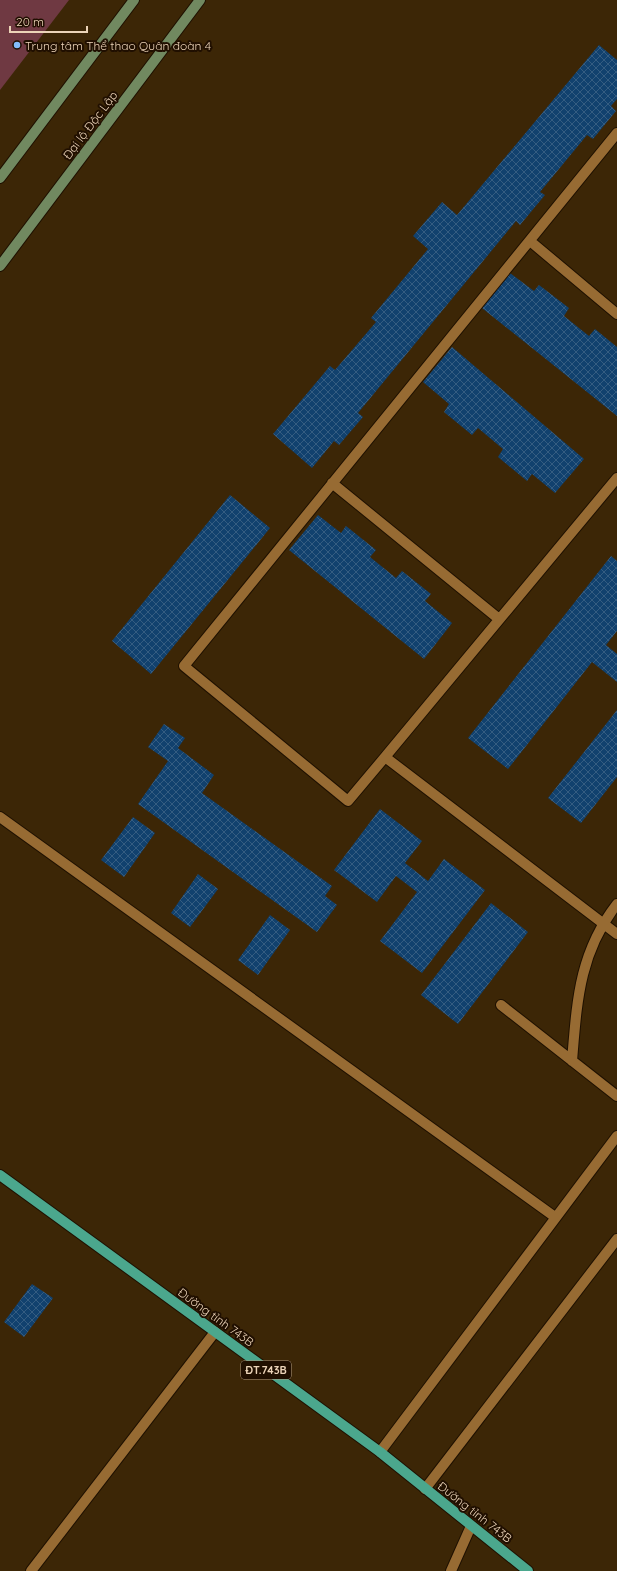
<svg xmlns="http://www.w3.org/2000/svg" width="617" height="1571" viewBox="0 0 617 1571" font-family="Quicksand,sans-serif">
  <defs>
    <pattern id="building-cross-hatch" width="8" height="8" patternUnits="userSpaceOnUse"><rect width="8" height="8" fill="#11416e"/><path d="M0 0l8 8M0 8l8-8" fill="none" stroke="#345c81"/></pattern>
  </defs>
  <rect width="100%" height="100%" fill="#3c2606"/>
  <path fill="#6f3942" d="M0,0h69l-69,90z"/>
  <path fill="url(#building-cross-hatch)" d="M599,45l18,15v39l-6,7 5,5 -23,28 -6,-4 -47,57 5,3 -25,30 -4,-4 -158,192 5,4 -24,28 -5,-4 -22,27 -39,-34 57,-68 5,4 41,-48 -5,-4 57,-69 -15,-13 29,-34 15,13z
    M510,273l24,18 5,-6 30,23 -5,8 25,20 6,-7 22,18v69l-135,-108z
    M452,347l132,112 -29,34 -23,-19 -5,7 -29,-24 5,-8 -25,-21 -6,7 -28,-23 5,-8 -26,-22z
    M230,495l40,33 -119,146 -39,-33z
    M318,515l23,18 5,-7 30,24 -6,7 26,21 6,-7 29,23 -6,7 27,22 -28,36 -135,-109z
    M611,556l6,5v70l-11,14 11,9v28l-25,-20 -84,107 -40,-31z
    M617,710v67l-36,46 -33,-25z
    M164,724l21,14 -7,10 36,27 -12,18 130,93 -7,10 12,9 -20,27 -179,-128 30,-43 -20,-14z
    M380,809l42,32 -17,22 23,18 16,-22 41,31 -63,83 -42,-32 37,-49 -21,-16 -19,26 -43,-32z
    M133,817l22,16 -31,44 -23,-17z
    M198,874l20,15 -28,38 -19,-14z
    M491,903l37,29 -70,92 -37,-29z
    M270,915l20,15 -32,45 -20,-15z
    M32,1284l21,14 -29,39 -20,-15z"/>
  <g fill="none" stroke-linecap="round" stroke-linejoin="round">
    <defs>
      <path id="service" d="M530,241l87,73
        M617,478l-232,279 232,177
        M332,483l167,136
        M385,757l-37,44 -164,-135 433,-533
        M0,817l555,400
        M501,1005l116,91
        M572,1061c5,-60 7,-108 45,-157
        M380,1452l237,-316
        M425,1489l192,-250
        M31,1571l184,-239"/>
      <path id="minor" d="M451,1571l20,-45"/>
      <path id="secondary" d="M0,178l134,-178
        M0,266l200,-266"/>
      <path id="primary" d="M0,1175l380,277 148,119"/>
    </defs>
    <use href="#service" stroke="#1e1001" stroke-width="12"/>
    <use href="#minor" stroke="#1e1001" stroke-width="12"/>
    <use href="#secondary" stroke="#1e1001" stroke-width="12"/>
    <use href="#primary" stroke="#1e1001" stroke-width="12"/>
    <use href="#service" stroke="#976b33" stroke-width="10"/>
    <use href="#minor" stroke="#976b33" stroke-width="10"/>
    <use href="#secondary" stroke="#718960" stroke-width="10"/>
    <use href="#primary" stroke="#4ba78d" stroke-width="10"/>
  </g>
  <circle fill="#82bcfa" stroke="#200f00" stroke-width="1.5" cx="17" cy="45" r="4"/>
  <g text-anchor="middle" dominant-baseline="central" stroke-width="4" stroke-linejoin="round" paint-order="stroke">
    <rect fill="#200f00" stroke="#af9981" stroke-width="1" x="241" y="1361" width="50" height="18" rx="3"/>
    <g font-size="11" font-weight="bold" fill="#ecd4b8">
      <text x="266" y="1370">ĐT.743B</text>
    </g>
    <g font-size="12" fill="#ecd4b8" stroke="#200f00" text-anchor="start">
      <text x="25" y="45">Trung tâm Thể thao Quân đoàn 4</text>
    </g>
    <g font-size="12" fill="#ecd4b8" stroke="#200f00">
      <text transform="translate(90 125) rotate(-53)">Đại lộ Độc Lập</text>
      <text transform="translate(216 1317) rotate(36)">Đường tỉnh 743B</text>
      <text transform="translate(475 1512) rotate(38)">Đường tỉnh 743B</text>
    </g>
  </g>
  <path d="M10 26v6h77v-6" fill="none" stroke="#ecd4b8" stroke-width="2"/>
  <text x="16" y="26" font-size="12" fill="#ecd4b8" stroke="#200f00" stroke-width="3" paint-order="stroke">20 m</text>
</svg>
